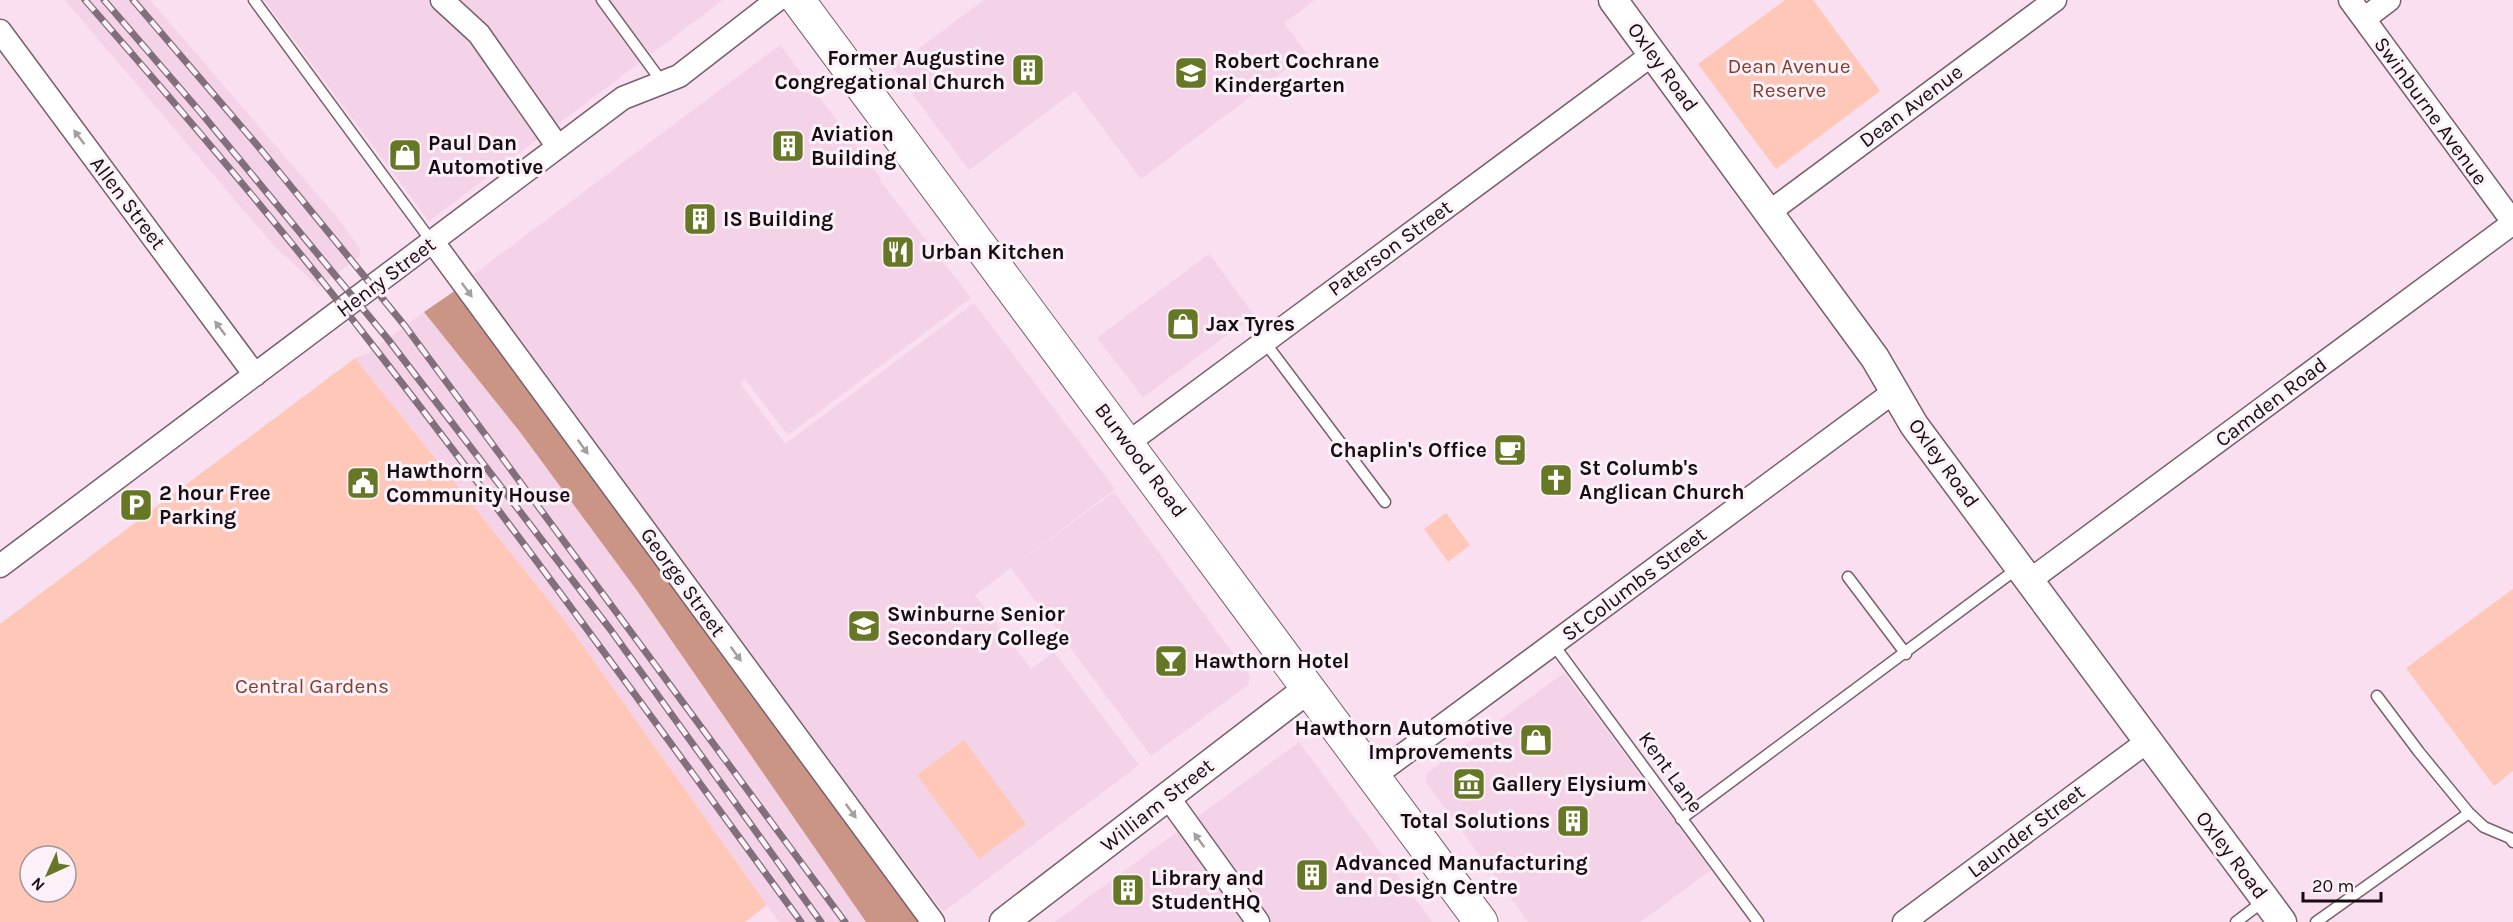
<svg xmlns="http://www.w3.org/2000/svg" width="2513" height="922" viewBox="0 0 2513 922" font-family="Karla,sans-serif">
  <rect width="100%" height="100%" fill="#f9dfef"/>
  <path fill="#f4d2e7" d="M65,0h85l186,216 23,31 1,9 -41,31 -44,-40z
    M264,0h459l-294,221z
    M984,0h331l-31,23 23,31 -166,125 -66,-88 -106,79 -76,-102z
    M780,45l101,134 -1,2 91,117 -183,137 -43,-56 -5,4 45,61 189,-141 141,186 -140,106 56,74 23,-17 85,113 -196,147 -474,-634z
    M1209,254l45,61 -111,82 -46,-59z
    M424,312l96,120 118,160 228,330h-87l-213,-300 -211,-264 15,-6z
    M1114,492l136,184 -2,9 -97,71 -140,-188z
    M1564,673l147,197 -71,52h-112l-102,-140 1,-9z
    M1299,742l133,180h-377z"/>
  <path fill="#fec7b8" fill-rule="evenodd" d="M1785,0h28l67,91 -104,78 -78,-105z
    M355,358l211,264 201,283 -22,17h-745v-298zM30,856h36v36h-36z
    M1446,513l24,32 -22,17 -24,-33z
    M2513,589v182l-19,15 -88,-118z
    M964,740l62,84 -47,35 -62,-84z"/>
  <path fill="#cb9586" d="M459,288l462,631 -4,3h-51l-228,-330 -118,-160 -96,-120z"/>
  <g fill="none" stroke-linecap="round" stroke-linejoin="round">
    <defs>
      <path id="service" d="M254,0l178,242
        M602,0l60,82
        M1264,341l121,161
        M1848,577l58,77
        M1553,644l205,278
        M2377,696l42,56 50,61 15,14 26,11 3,4
        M1681,819l337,-251
        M2236,922l29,-22
        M2316,922l153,-109"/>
      <path id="minor" d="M442,0l37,34 79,113
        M2350,0l163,222
        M2364,19l25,-19
        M0,31l255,344
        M1768,213l287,-213
        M433,242l500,680
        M1128,443l525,-389
        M0,566l623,-468 56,-22 98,-76
        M2029,581l484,-358
        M1373,777l522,-386
        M1168,797l90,125
        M1904,922l244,-181"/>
      <path id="tertiary" d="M1613,0l262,358 39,67 368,497
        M1004,922l305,-234"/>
      <path id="primary" d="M798,0l683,922"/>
    </defs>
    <use href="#service" stroke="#77606e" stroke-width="13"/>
    <use href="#minor" stroke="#77606e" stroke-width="25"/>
    <use href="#tertiary" stroke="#77606e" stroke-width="31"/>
    <use href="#primary" stroke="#77606e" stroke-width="35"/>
    <use href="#service" stroke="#fff" stroke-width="10"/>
    <use href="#minor" stroke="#fff" stroke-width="22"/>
    <use href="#tertiary" stroke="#fff" stroke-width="28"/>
    <use href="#primary" stroke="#fff" stroke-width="33"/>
    <defs>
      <path id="rail" d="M85,0c99,113 197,228 289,347 147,189 286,382 427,575
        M104,0l98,114 185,224 223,291 211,293
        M133,0l124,145 148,181 440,596"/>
    </defs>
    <use href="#rail" stroke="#81707b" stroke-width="7"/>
    <use href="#rail" stroke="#fcf1f8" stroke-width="4.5" stroke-dasharray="14" stroke-linecap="butt"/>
  </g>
  <defs><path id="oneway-solid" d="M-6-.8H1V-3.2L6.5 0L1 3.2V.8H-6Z" transform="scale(1.5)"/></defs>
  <g fill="#a29ea1">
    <use href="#oneway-solid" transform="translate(79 137) rotate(-127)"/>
    <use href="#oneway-solid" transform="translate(467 290) rotate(54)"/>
    <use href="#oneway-solid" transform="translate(220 328) rotate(-127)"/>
    <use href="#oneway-solid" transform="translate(583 447) rotate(54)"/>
    <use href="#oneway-solid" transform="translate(736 654) rotate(54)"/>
    <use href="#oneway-solid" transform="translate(851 811) rotate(54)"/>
    <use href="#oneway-solid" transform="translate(1199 840) rotate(-126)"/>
  </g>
  <defs>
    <symbol id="building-square" viewBox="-11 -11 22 22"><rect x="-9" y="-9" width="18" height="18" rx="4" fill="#667726" stroke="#fcf1f8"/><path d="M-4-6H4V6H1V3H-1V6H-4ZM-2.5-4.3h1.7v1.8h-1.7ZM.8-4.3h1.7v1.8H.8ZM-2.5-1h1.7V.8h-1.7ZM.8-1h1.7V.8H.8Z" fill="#fff"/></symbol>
    <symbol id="school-square" viewBox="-11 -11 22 22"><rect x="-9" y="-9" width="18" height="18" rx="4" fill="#667726" stroke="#fcf1f8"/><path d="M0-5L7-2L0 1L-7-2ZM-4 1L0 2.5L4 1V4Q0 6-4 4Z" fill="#fff"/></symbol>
    <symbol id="shop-square" viewBox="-11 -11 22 22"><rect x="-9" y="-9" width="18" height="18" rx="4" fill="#667726" stroke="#fcf1f8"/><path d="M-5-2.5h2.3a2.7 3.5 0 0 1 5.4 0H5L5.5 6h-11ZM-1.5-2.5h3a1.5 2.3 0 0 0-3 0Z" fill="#fff"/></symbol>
    <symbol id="restaurant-square" viewBox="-11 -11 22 22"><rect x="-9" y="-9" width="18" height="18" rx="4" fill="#667726" stroke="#fcf1f8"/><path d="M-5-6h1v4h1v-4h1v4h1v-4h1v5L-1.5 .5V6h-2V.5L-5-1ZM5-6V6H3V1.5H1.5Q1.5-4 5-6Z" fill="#fff"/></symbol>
    <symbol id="cafe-square" viewBox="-11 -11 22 22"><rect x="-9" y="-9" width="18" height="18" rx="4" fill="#667726" stroke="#fcf1f8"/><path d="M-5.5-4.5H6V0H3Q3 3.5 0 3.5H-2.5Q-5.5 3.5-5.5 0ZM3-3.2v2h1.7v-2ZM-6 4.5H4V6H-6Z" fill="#fff"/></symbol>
    <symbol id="church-square" viewBox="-11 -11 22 22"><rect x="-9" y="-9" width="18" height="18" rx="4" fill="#667726" stroke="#fcf1f8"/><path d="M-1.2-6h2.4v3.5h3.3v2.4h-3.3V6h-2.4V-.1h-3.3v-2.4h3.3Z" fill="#fff"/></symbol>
    <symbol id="civic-square" viewBox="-11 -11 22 22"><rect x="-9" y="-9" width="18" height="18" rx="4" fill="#667726" stroke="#fcf1f8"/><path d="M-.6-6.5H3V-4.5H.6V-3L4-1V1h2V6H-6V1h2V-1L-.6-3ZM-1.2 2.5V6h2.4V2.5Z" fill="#fff"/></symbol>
    <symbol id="parking-square" viewBox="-11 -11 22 22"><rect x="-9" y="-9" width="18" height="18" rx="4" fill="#667726" stroke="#fcf1f8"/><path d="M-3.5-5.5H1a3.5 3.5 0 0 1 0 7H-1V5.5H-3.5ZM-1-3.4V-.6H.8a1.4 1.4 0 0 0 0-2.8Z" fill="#fff"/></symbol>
    <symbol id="bar-square" viewBox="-11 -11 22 22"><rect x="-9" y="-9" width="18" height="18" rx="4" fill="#667726" stroke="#fcf1f8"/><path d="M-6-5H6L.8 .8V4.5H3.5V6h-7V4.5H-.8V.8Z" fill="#fff"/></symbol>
    <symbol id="museum-square" viewBox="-11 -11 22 22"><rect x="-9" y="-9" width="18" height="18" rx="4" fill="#667726" stroke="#fcf1f8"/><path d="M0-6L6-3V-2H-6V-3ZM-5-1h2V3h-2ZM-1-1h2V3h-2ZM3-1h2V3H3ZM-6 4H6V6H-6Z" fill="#fff"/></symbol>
  </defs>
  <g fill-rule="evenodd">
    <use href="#building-square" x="1009" y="51" width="38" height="38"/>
    <use href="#school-square" x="1172" y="54" width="38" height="38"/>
    <use href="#building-square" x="769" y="127" width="38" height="38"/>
    <use href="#shop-square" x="386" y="136" width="38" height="38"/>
    <use href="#building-square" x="681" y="200" width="38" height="38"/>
    <use href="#restaurant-square" x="879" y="233" width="38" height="38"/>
    <use href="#shop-square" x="1164" y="305" width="38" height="38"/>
    <use href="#cafe-square" x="1491" y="431" width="38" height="38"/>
    <use href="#church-square" x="1537" y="461" width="38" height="38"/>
    <use href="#civic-square" x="344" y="464" width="38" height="38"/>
    <use href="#parking-square" x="117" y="486" width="38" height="38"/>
    <use href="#school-square" x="845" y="607" width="38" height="38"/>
    <use href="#bar-square" x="1152" y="642" width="38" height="38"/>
    <use href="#shop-square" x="1517" y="721" width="38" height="38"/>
    <use href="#museum-square" x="1450" y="765" width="38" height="38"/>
    <use href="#building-square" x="1554" y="802" width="38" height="38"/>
    <use href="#building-square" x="1293" y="856" width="38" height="38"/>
    <use href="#building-square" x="1109" y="871" width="38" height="38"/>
  </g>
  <g text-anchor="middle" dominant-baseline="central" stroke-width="6" stroke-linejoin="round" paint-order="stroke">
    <g font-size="21" font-weight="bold" fill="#160d13" stroke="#fcf1f8" text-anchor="start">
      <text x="1005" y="58" text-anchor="end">Former Augustine<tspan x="1005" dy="24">Congregational Church</tspan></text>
      <text x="1214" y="61">Robert Cochrane<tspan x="1214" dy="24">Kindergarten</tspan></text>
      <text x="811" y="134">Aviation<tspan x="811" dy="24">Building</tspan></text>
      <text x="428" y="143">Paul Dan<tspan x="428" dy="24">Automotive</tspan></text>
      <text x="723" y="219">IS Building</text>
      <text x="921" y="252">Urban Kitchen</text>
      <text x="1206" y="324">Jax Tyres</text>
      <text x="1487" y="450" text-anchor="end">Chaplin's Office</text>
      <text x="1579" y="468">St Columb's<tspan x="1579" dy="24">Anglican Church</tspan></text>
      <text x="386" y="471">Hawthorn<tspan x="386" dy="24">Community House</tspan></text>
      <text x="159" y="493">2 hour Free<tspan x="159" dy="24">Parking</tspan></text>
      <text x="887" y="614">Swinburne Senior<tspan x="887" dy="24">Secondary College</tspan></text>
      <text x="1194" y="661">Hawthorn Hotel</text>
      <text x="1513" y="728" text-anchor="end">Hawthorn Automotive<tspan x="1513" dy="24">Improvements</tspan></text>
      <text x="1492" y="784">Gallery Elysium</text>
      <text x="1550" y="821" text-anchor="end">Total Solutions</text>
      <text x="1335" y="863">Advanced Manufacturing<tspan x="1335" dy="24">and Design Centre</tspan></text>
      <text x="1151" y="878">Library and<tspan x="1151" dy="24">StudentHQ</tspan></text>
    </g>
    <g font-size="21" fill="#823e2c" stroke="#fcf1f8">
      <text x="1789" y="66">Dean Avenue<tspan x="1789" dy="24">Reserve</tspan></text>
      <text x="312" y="686">Central Gardens</text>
    </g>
    <g font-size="21" fill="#160d13" stroke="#fcf1f8">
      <text transform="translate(1663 67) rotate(54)">Oxley Road</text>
      <text transform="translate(1911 106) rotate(-37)">Dean Avenue</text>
      <text transform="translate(2431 111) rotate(54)">Swinburne Avenue</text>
      <text transform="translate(128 203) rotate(53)">Allen Street</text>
      <text transform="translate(1390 248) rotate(-36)">Paterson Street</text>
      <text transform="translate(386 277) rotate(-37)">Henry Street</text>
      <text transform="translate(2271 402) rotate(-37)">Camden Road</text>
      <text transform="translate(1141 460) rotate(53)">Burwood Road</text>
      <text transform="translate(1944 463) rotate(54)">Oxley Road</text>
      <text transform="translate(683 582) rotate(54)">George Street</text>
      <text transform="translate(1634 584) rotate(-37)">St Columbs Street</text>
      <text transform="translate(1671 772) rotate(54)">Kent Lane</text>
      <text transform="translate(1157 805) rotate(-38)">William Street</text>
      <text transform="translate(2026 831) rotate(-37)">Launder Street</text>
      <text transform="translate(2232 855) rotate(53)">Oxley Road</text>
    </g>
  </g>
  <g transform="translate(48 874) rotate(225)"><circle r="28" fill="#fcf1f8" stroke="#a0969c" stroke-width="1.5"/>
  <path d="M0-4.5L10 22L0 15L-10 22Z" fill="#667726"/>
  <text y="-9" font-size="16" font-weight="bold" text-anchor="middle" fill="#160d13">N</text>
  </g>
  <path d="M2303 892v9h78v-9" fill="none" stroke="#160d13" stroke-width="3"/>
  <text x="2312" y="892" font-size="18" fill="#160d13" stroke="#fcf1f8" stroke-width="4.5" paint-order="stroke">20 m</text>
</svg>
